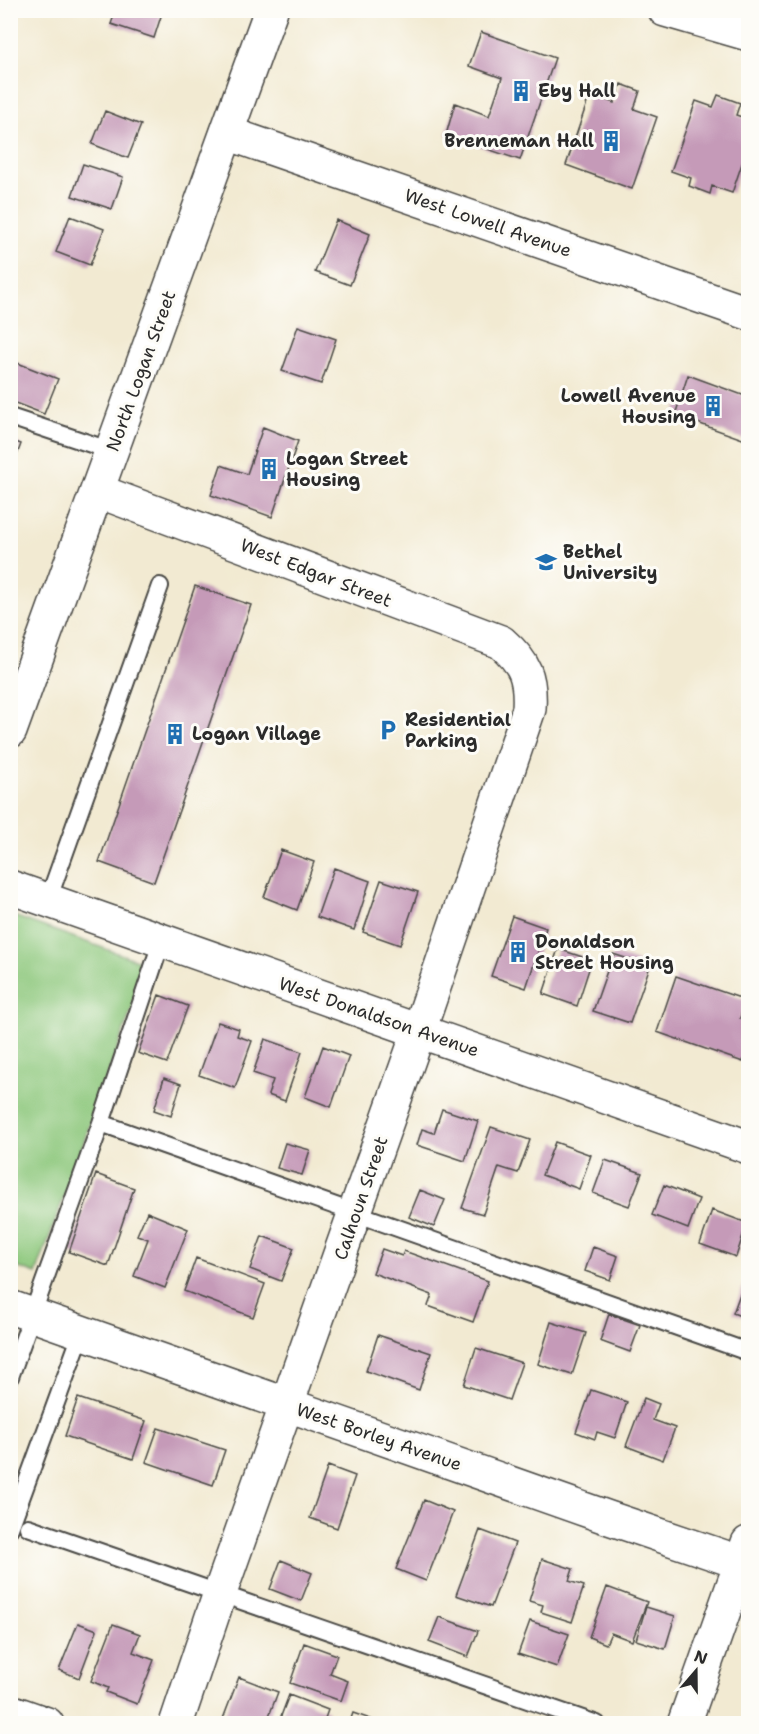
<svg xmlns="http://www.w3.org/2000/svg" width="759" height="1734" viewBox="0 0 759 1734" font-family="'Shantell Sans',sans-serif">
  <rect width="100%" height="100%" fill="#fdfcf7"/>
  <filter id="ink" filterUnits="userSpaceOnUse"><feTurbulence type="fractalNoise" baseFrequency=".0167" numOctaves="2"/><feDisplacementMap in="SourceGraphic" scale="12" xChannelSelector="R" yChannelSelector="G"/><feConvolveMatrix kernelMatrix="1 2 1 2 8 2 1 2 1" color-interpolation-filters="sRGB"/></filter>
  <filter id="wash" filterUnits="userSpaceOnUse"><feTurbulence type="fractalNoise" baseFrequency=".008" numOctaves="4" result="noise"/><feDisplacementMap in="SourceGraphic" scale="24" xChannelSelector="R" yChannelSelector="G"/><feGaussianBlur stdDeviation="1.35" result="paint"/><feColorMatrix in="noise" values="0 0 0 0 0 0 0 0 0 0 0 0 0 0 0 0 0 1.4 0 .05"/><feComposite in="paint" operator="in"/></filter>
  <g filter="url(#wash)">
    <rect width="100%" height="100%" fill="#f2ead2"/>
    <path fill="#8cc77c" stroke="#5c7954" stroke-width="1.5" d="M11,915l137,49 -112,310 -25,-9z"/>
    <g id="blocks">
      <path fill="#c59ab8" d="M116,10h47l-9,28 -43,-14z
        M481,32l74,26 -35,102 -74,-25 9,-32 34,13 13,-38 -33,-12z
        M621,84l19,7 -6,18 23,8 -25,72 -66,-24 24,-71 24,9z
        M718,95l22,8 -4,12 12,4v27l-16,47 -20,-7 -2,8 -21,-8 2,-8 -20,-7 25,-70 17,6z
        M105,111l36,14 -13,33 -36,-14z
        M83,164l40,13 -11,32 -40,-13z
        M70,216l34,13 -14,36 -34,-13z
        M336,220l34,14 -20,51 -35,-13z
        M298,326l38,13 -15,45 -39,-13z
        M10,360l48,19 -14,35 -34,-13z
        M688,375l60,22v44l-73,-26z
        M263,427l35,14 -26,76 -61,-22 10,-30 26,9z
        M10,440l11,4 -10,27h-1z
        M195,586l56,19 -97,277 -55,-20z
        M281,850l33,12 -17,48 -33,-13z
        M334,868l36,13 -16,49 -37,-13z
        M381,880l37,12 -18,53 -37,-13z
        M512,916l34,12 -20,60 -35,-12z
        M558,949l34,11 -15,46 -34,-12z
        M613,954l37,12 -20,57 -37,-12z
        M676,976l70,24 -6,18 8,3v25l-5,16 -86,-30z
        M159,995l29,11 -21,57 -29,-10z
        M218,1022l21,7 -2,7 15,5 -17,47 -36,-13z
        M265,1039l37,13 -17,49 -17,-6 5,-15 -20,-7z
        M323,1046l26,10 -18,51 -26,-10z
        M164,1078l17,6 -10,32 -17,-6z
        M442,1109l36,12 -13,40 -48,-16 5,-16 12,4z
        M491,1127l39,13 -12,33 -19,-6 -16,47 -21,-6z
        M555,1142l36,13 -12,34 -37,-14z
        M285,1143l25,7 -8,25 -25,-7z
        M605,1160l37,13 -13,33 -36,-13z
        M96,1174l38,14 -26,78 -39,-14z
        M664,1185l35,14 -11,30 -36,-14z
        M420,1190l25,10 -11,27 -25,-10z
        M712,1210l35,13 -11,34 -36,-13z
        M147,1212l41,17 -23,59 -31,-12 14,-37 -11,-4z
        M262,1236l32,12 -13,33 -31,-12z
        M593,1247l25,9 -8,24 -25,-9z
        M382,1249l20,7 2,-5 84,30 -15,41 -45,-16 4,-11 -59,-22z
        M196,1258l69,26 -12,33 -69,-26z
        M748,1272v47l-15,-6z
        M609,1314l31,11 -10,27 -30,-11z
        M551,1322l35,11 -14,42 -34,-11z
        M378,1335l53,18 -12,37 -53,-19z
        M476,1348l46,15 -13,37 -45,-15z
        M591,1390l36,12 -12,36 -18,-6 -2,7 -19,-7z
        M78,1398l68,23 -13,38 -68,-23z
        M644,1398l15,6 -6,16 22,8 -12,32 -37,-14z
        M158,1428l67,22 -12,35 -67,-23z
        M328,1466l27,10 -18,52 -27,-10z
        M424,1500l29,12 -27,69 -30,-12z
        M480,1530l35,13 -24,64 -35,-12z
        M542,1559l31,10 -4,12 15,5 -12,36 -31,-10 2,-7 -14,-4z
        M281,1560l31,13 -11,28 -31,-12z
        M607,1587l40,15 -15,39 -21,-8 -5,11 -17,-7z
        M646,1607l29,9 -10,33 -29,-9z
        M439,1617l39,14 -10,26 -39,-15z
        M530,1621l39,13 -12,33 -39,-13z
        M78,1623l19,7 -18,48 -20,-8z
        M113,1624l27,10 -7,18 21,8 -17,44 -31,-12 2,-4 -17,-7z
        M304,1643l33,12 -7,19 18,7 -7,20 -51,-18z
        M239,1677l39,15 -12,32h-45z
        M289,1695l39,15 -5,14h-45z
        M353,1713l29,10v1h-33z"/>
    </g>
  </g>
  <g filter="url(#ink)">
    <use href="#blocks" fill-opacity="0" stroke="#494844" stroke-width="1.5"/>
    <g fill="none" stroke-linecap="round" stroke-linejoin="round">
      <defs>
        <path id="lane" d="M10,417l102,34
          M48,900l112,-314
          M101,1123l647,229
          M10,1377l91,-254 61,-183
          M28,1527l569,197
          M10,1528l72,-196"/>
        <path id="street" d="M665,10l83,24
          M227,133l521,180
          M98,491l403,151c24,21 30,35 28,67l-110,322 -199,562 -44,131
          M10,887l738,260
          M10,1307l599,211 139,47
          M684,1724l64,-181"/>
        <path id="secondary" d="M10,731l261,-721
          M10,1711l37,13"/>
      </defs>
      <use href="#lane" stroke="#494844" stroke-width="20"/>
      <use href="#street" stroke="#494844" stroke-width="36"/>
      <use href="#secondary" stroke="#494844" stroke-width="36"/>
      <use href="#lane" stroke="#fff" stroke-width="16"/>
      <use href="#street" stroke="#fff" stroke-width="33"/>
      <use href="#secondary" stroke="#fff" stroke-width="33"/>
    </g>
  </g>
  <defs>
    <symbol id="building-bare" viewBox="-9 -9 18 18"><path d="M-4-6H4V6H1V3H-1V6H-4ZM-2.5-4.3h1.7v1.8h-1.7ZM.8-4.3h1.7v1.8H.8ZM-2.5-1h1.7V.8h-1.7ZM.8-1h1.7V.8H.8Z" fill="#1f6fb2" stroke="#fdfcf7" stroke-width="2.5" paint-order="stroke"/></symbol>
    <symbol id="university-bare" viewBox="-9 -9 18 18"><path d="M0-5L7-2L0 1L-7-2ZM-4 1L0 2.5L4 1V4Q0 6-4 4Z" fill="#1f6fb2" stroke="#fdfcf7" stroke-width="2.5" paint-order="stroke"/></symbol>
    <symbol id="parking-bare" viewBox="-9 -9 18 18"><path d="M-3.5-5.5H1a3.5 3.5 0 0 1 0 7H-1V5.5H-3.5ZM-1-3.4V-.6H.8a1.4 1.4 0 0 0 0-2.8Z" fill="#1f6fb2" stroke="#fdfcf7" stroke-width="2.5" paint-order="stroke"/></symbol>
  </defs>
  <g fill-rule="evenodd">
    <use href="#building-bare" x="506" y="76" width="30" height="30"/>
    <use href="#building-bare" x="596" y="126" width="30" height="30"/>
    <use href="#building-bare" x="698" y="391" width="30" height="30"/>
    <use href="#building-bare" x="254" y="454" width="30" height="30"/>
    <use href="#university-bare" x="531" y="547" width="30" height="30"/>
    <use href="#parking-bare" x="373" y="715" width="30" height="30"/>
    <use href="#building-bare" x="160" y="719" width="30" height="30"/>
    <use href="#building-bare" x="503" y="937" width="30" height="30"/>
  </g>
  <g text-anchor="middle" dominant-baseline="central" stroke-width="6" stroke-linejoin="round" paint-order="stroke">
    <g font-size="18" font-weight="bold" fill="#2b2b2b" stroke="#fdfcf7" text-anchor="start">
      <text x="538" y="91">Eby Hall</text>
      <text x="594" y="141" text-anchor="end">Brenneman Hall</text>
      <text x="696" y="396" text-anchor="end">Lowell Avenue<tspan x="696" dy="21">Housing</tspan></text>
      <text x="286" y="459">Logan Street<tspan x="286" dy="21">Housing</tspan></text>
      <text x="563" y="552">Bethel<tspan x="563" dy="21">University</tspan></text>
      <text x="405" y="720">Residential<tspan x="405" dy="21">Parking</tspan></text>
      <text x="192" y="734">Logan Village</text>
      <text x="535" y="942">Donaldson<tspan x="535" dy="21">Street Housing</tspan></text>
    </g>
    <g font-size="18" fill="#2b2b2b" stroke="#fdfcf7">
      <text transform="translate(488 223) rotate(19)">West Lowell Avenue</text>
      <text transform="translate(141 371) rotate(-70)">North Logan Street</text>
      <text transform="translate(316 573) rotate(21)">West Edgar Street</text>
      <text transform="translate(379 1017) rotate(19)">West Donaldson Avenue</text>
      <text transform="translate(361 1198) rotate(-71)">Calhoun Street</text>
      <text transform="translate(379 1437) rotate(19)">West Borley Avenue</text>
    </g>
  </g>
  <rect width="759" height="1734" fill="none" stroke="#fdfcf7" stroke-width="36"/>
  <g transform="translate(696 1671) rotate(20)" stroke="#fdfcf7" stroke-width="4.5" paint-order="stroke">
  <path d="M0-4.5L10 22L0 15L-10 22Z" fill="#2b2b2b"/>
  <text y="-9" font-size="16" font-weight="bold" text-anchor="middle" fill="#2b2b2b">N</text>
  </g>
</svg>
